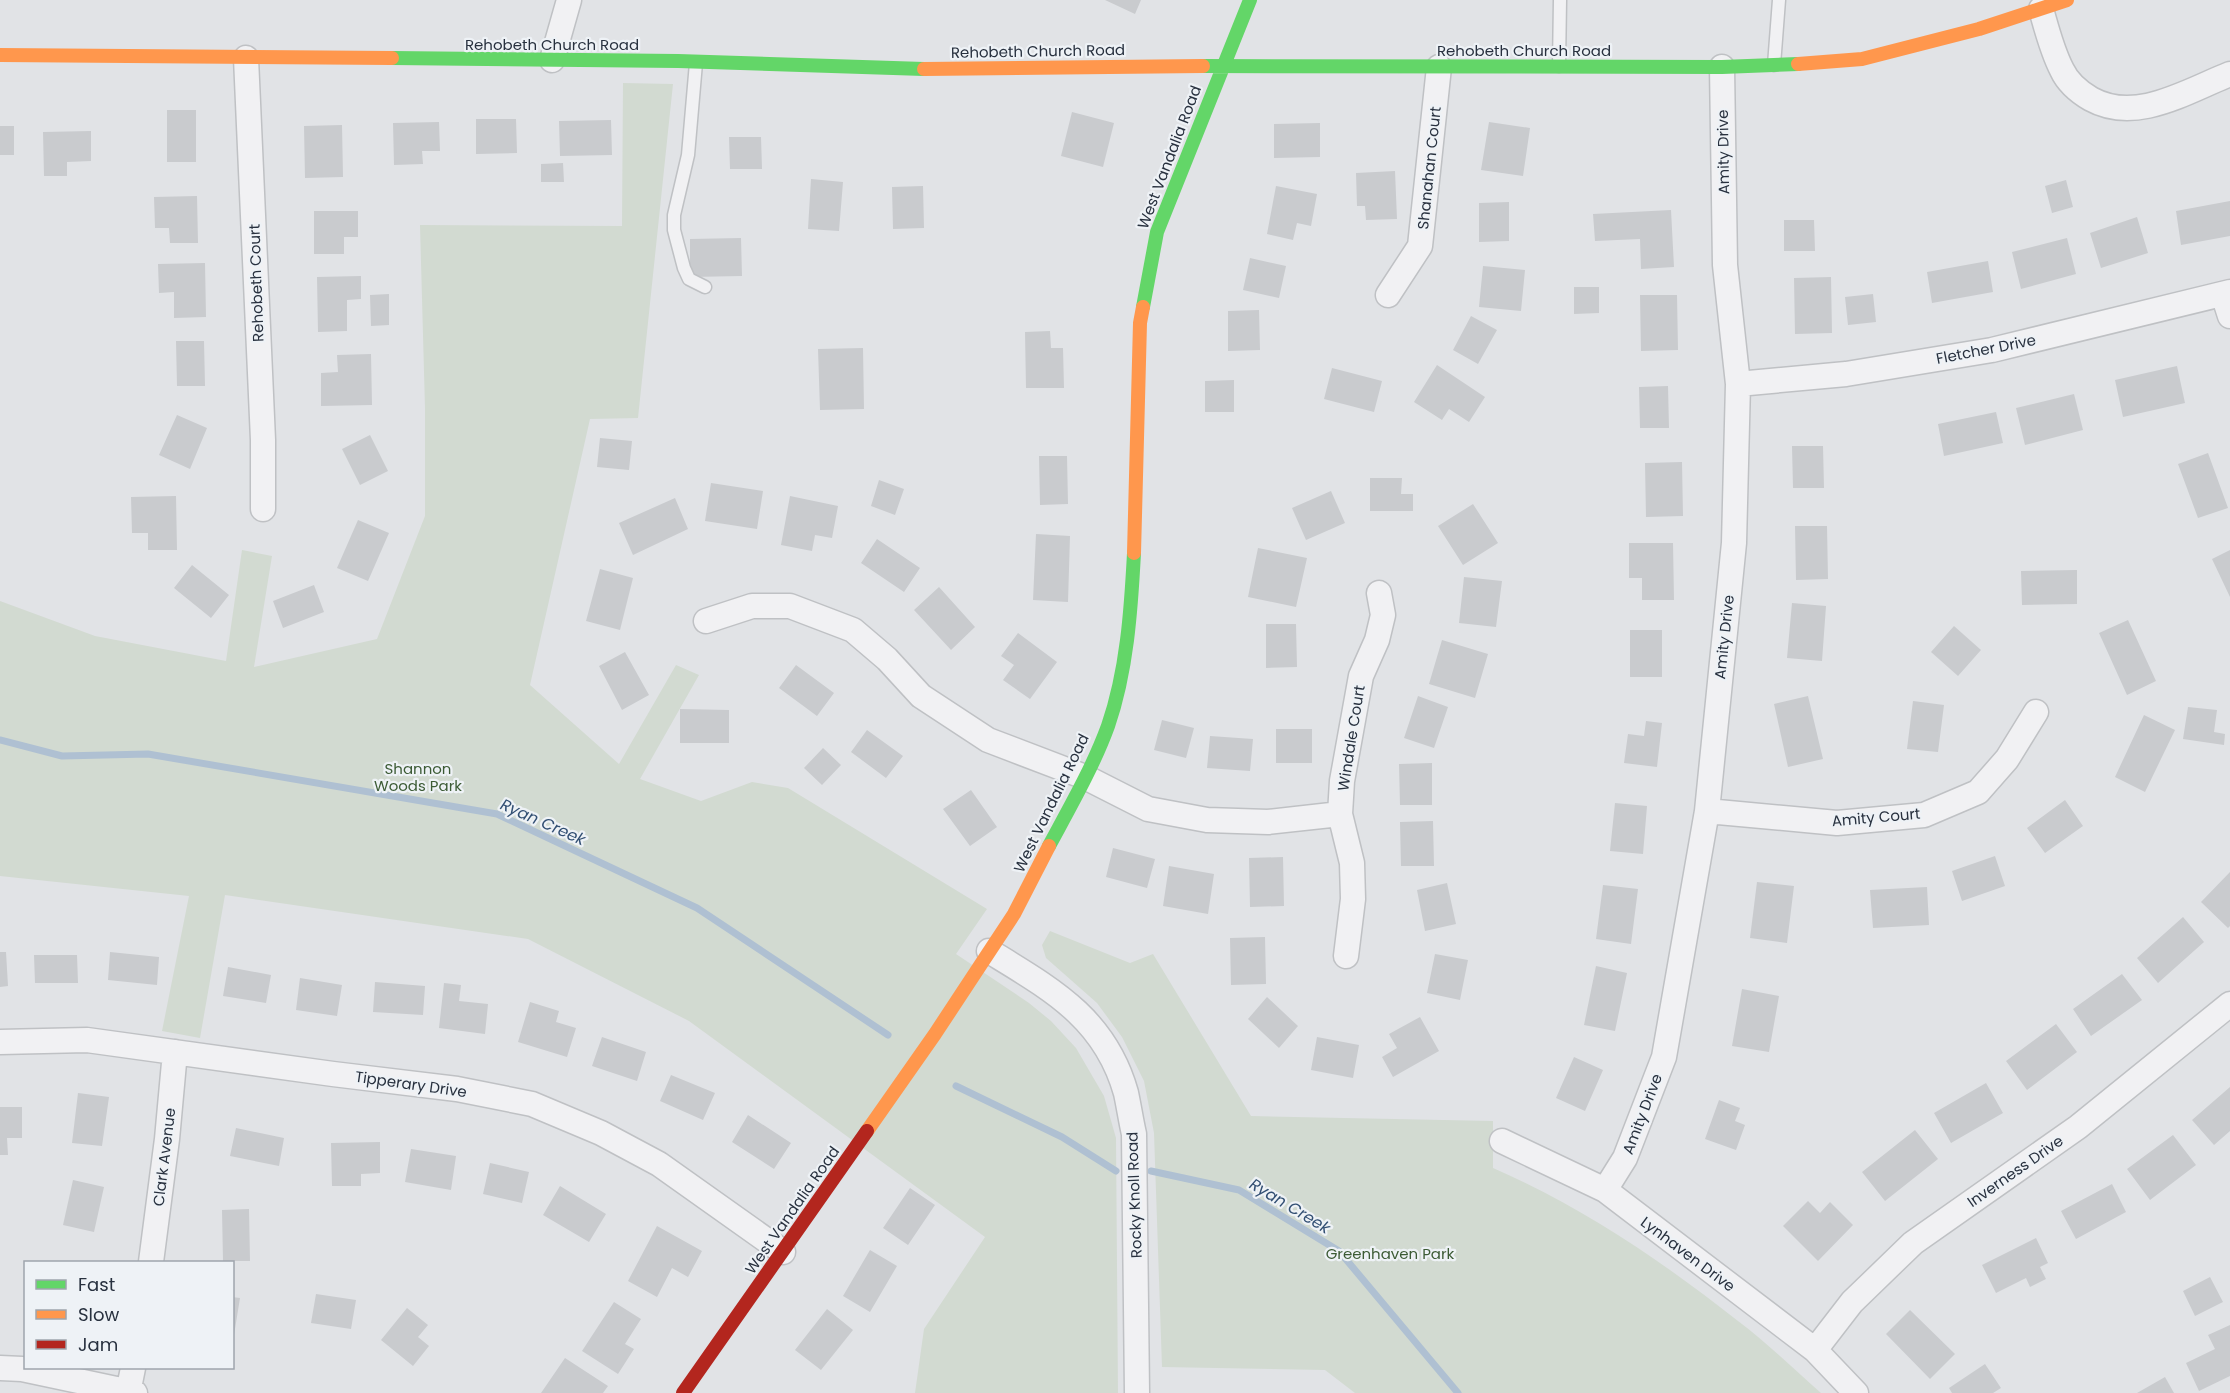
<svg xmlns="http://www.w3.org/2000/svg" width="2230" height="1393" viewBox="0 0 2230 1393" font-family="Poppins,sans-serif">
  <rect width="100%" height="100%" fill="#e1e3e6"/>
  <path fill="#d2dad1" d="M623,83l50,1 -35,334 -48,1 -60,266 89,79 57,-99 23,10 -59,104 61,22 51,-19 36,6 199,121 -31,45 73,49 22,18 25,27 28,48 12,42 2,255h-203l9,-64 61,-92 -296,-216 -161,-82 -303,-44 -25,143 -38,-7 27,-135 -189,-20v-275l95,35 131,25 16,-111 30,6 -18,111 123,-28 48,-123v-108l-5,-183 202,1z
    M1050,931l80,32 23,-9 98,162 242,5v47c89,39 169,93 245,153 29,22 56,48 83,72h-466l-30,-23 -163,-3 -8,-234 -10,-52 -22,-44 -25,-34 -51,-45 -4,-13z"/>
  <g fill="none" stroke-linecap="round" stroke-linejoin="round">
    <path stroke="#afc0d2" stroke-width="7" d="M0,740l62,16 86,-2 349,60 200,94 191,127
      M956,1086l106,51 54,34
      M1151,1171l88,19 100,61 119,142"/>
  </g>
  <path fill="#c9cbce" d="M1105,0h36l-6,14z
    M167,110h29v52h-29z
    M1072,112l42,11 -11,44 -42,-11z
    M476,119h40l1,34 -41,1z
    M611,120l1,35 -52,1 -1,-35z
    M439,122l1,29h-18l1,13 -29,1 -1,-42z
    M1489,122l41,6 -7,48 -42,-6z
    M1320,123v34l-46,1v-34z
    M342,125l1,52 -38,1 -1,-52z
    M0,126h14v29h-14z
    M91,131v30l-24,1v14h-23l-1,-44z
    M729,137h32l1,32h-32z
    M563,163l1,19h-23v-18z
    M1395,171l2,48 -31,1 -1,-14h-8l-1,-33z
    M811,179l32,3 -4,49 -31,-2z
    M2066,180l7,27 -21,6 -7,-27z
    M923,186l1,42 -31,1 -1,-42z
    M1276,186l41,8 -6,32 -14,-3 -4,17 -26,-6z
    M197,196l1,47h-28l-1,-15h-14l-1,-31z
    M2230,201v35l-49,9 -5,-34z
    M1509,202v39l-30,1v-39z
    M1671,210l3,57 -33,2 -1,-30 -45,2 -2,-27z
    M314,211h44v26h-14v17h-30z
    M2137,217l11,36 -47,15 -11,-35z
    M1784,220h30l1,31h-31z
    M741,238l1,38 -52,1v-38z
    M2067,238l9,36 -55,15 -9,-37z
    M1250,258l36,8 -7,32 -36,-8z
    M1988,261l5,31 -61,11 -5,-31z
    M205,263l1,54 -32,1v-26l-15,1 -1,-29z
    M1483,266l42,4 -4,41 -42,-4z
    M361,276v23l-14,1v31l-29,1 -1,-55z
    M1831,277l1,56 -37,1 -1,-56z
    M1574,287h25v26l-25,1z
    M389,294v31l-18,1 -1,-31z
    M1873,294l3,28 -28,3 -3,-28z
    M1640,295h37l1,55 -37,1z
    M1259,310l1,40 -32,1v-40z
    M1471,316l26,14 -19,34 -25,-14z
    M1050,331l1,17h12l1,40h-38l-1,-56z
    M176,341h28l1,45h-28z
    M863,348l1,61 -44,1 -2,-61z
    M371,354l1,51 -51,1v-33l17,-1 -1,-17z
    M1437,365l48,32 -16,25 -20,-13 -7,11 -28,-18z
    M2177,366l8,37 -62,14 -8,-37z
    M1332,368l50,13 -8,31 -50,-13z
    M1234,380v32h-29v-31z
    M1668,386l1,42h-29l-1,-41z
    M2074,394l9,36 -58,15 -9,-37z
    M1996,412l7,31 -59,13 -6,-32z
    M177,415l30,13 -17,41 -31,-14z
    M370,435l18,36 -28,14 -18,-36z
    M600,438l32,3 -3,29 -32,-3z
    M1792,446h31l1,42h-31z
    M2208,453l20,55 -30,10 -20,-54z
    M1039,456h28l1,48 -28,1z
    M1682,462l1,54 -37,1 -1,-54z
    M1370,478h32l-1,16h12v17h-43z
    M879,480l25,9 -9,26 -24,-9z
    M711,483l52,8 -6,38 -52,-8z
    M1331,491l14,32 -39,17 -14,-32z
    M176,496l1,54h-29v-17h-16l-1,-36z
    M790,496l48,10 -6,32 -17,-3 -3,16 -31,-6z
    M675,498l13,31 -55,26 -14,-32z
    M1473,504l25,39 -35,22 -25,-39z
    M358,520l31,13 -21,48 -31,-13z
    M1795,526h32l1,53 -32,1z
    M1036,534l34,2 -2,66 -35,-2z
    M877,539l43,29 -16,24 -43,-29z
    M1629,543h44l1,57h-32v-22h-13z
    M1258,548l49,10 -11,49 -48,-10z
    M2230,550v47l-18,-38z
    M192,565l37,30 -18,23 -37,-30z
    M600,569l33,9 -13,52 -34,-9z
    M2077,570v34l-55,1 -1,-34z
    M1464,577l38,4 -6,46 -37,-4z
    M314,585l10,27 -41,16 -10,-27z
    M939,587l36,40 -24,23 -37,-40z
    M1792,603l34,3 -4,55 -35,-3z
    M2128,620l28,61 -29,14 -28,-62z
    M1266,624h30l1,43 -31,1z
    M1954,626l27,24 -23,26 -27,-24z
    M1630,630h32v47h-32z
    M1018,633l39,29 -27,37 -27,-19 11,-15 -13,-9z
    M1442,640l46,14 -13,44 -46,-14z
    M625,652l24,43 -27,15 -23,-44z
    M796,665l38,28 -17,23 -38,-28z
    M1418,696l30,11 -14,41 -30,-10z
    M1808,696l15,63 -35,8 -14,-63z
    M1913,701l31,4 -6,47 -31,-3z
    M2188,707l29,3 -3,22 11,2 -1,11 -41,-6z
    M680,709l49,1v33h-49z
    M2144,715l31,15 -30,62 -30,-15z
    M1162,720l32,8 -8,30 -32,-8z
    M1646,721l16,2 -5,44 -33,-4 4,-29 16,2z
    M1276,729h36v34h-36z
    M867,730l36,26 -17,22 -35,-26z
    M1210,736l43,3 -3,32 -43,-3z
    M823,748l18,17 -19,20 -18,-17z
    M1432,763v42h-32l-1,-41z
    M971,790l26,37 -27,19 -27,-37z
    M2065,800l18,26 -38,27 -18,-25z
    M1615,803l32,3 -4,48 -33,-3z
    M1433,821l1,45h-33l-1,-44z
    M1113,848l42,11 -8,29 -41,-11z
    M1995,856l10,30 -43,15 -10,-30z
    M1283,857l1,49 -34,1 -1,-49z
    M1169,866l45,8 -6,40 -45,-8z
    M2230,872v54l-2,2 -27,-26z
    M1757,882l37,4 -7,57 -37,-5z
    M1447,883l9,41 -31,7 -8,-41z
    M1603,885l35,4 -7,55 -35,-5z
    M1927,887l2,38 -56,3 -3,-38z
    M2183,917l21,25 -46,41 -21,-25z
    M1265,937l1,47 -35,1 -1,-47z
    M0,952h6l2,34 -8,1z
    M110,952l49,5 -2,28 -49,-5z
    M1435,954l33,6 -8,40 -33,-7z
    M34,955h43l1,28h-43z
    M1596,966l31,7 -12,58 -31,-6z
    M228,967l43,8 -5,28 -43,-7z
    M2122,974l20,26 -51,36 -18,-27z
    M300,978l42,7 -5,31 -41,-6z
    M375,982l50,4 -2,29 -50,-3z
    M444,983l17,2 -2,16 29,3 -3,30 -46,-6z
    M1742,989l37,7 -10,56 -37,-6z
    M1267,997l31,29 -19,22 -31,-29z
    M530,1002l29,9 -3,11 20,6 -9,29 -49,-15z
    M1420,1017l19,34 -46,26 -11,-20 15,-9 -8,-14z
    M2056,1024l21,28 -50,38 -21,-29z
    M602,1037l44,15 -9,29 -45,-15z
    M1317,1037l42,8 -6,33 -42,-8z
    M1574,1057l29,13 -18,41 -29,-13z
    M671,1075l44,18 -12,27 -43,-19z
    M1986,1083l17,30 -52,30 -17,-30z
    M2230,1087v44l-16,14 -22,-25z
    M78,1093l31,4 -7,49 -30,-3z
    M1719,1100l21,8 -5,13 10,4 -9,25 -31,-11z
    M0,1107h22v31h-15l1,17h-8z
    M748,1115l43,28 -17,26 -42,-27z
    M236,1128l48,10 -5,28 -49,-10z
    M1915,1130l23,29 -53,42 -23,-29z
    M2173,1135l23,30 -46,35 -23,-31z
    M380,1142v31l-19,1v12h-29l-1,-43z
    M411,1149l45,7 -5,34 -46,-8z
    M490,1163l39,9 -7,31 -39,-9z
    M73,1180l31,7 -10,45 -31,-7z
    M2112,1184l14,28 -50,27 -15,-28z
    M560,1186l46,28 -17,28 -46,-27z
    M910,1188l25,17 -27,40 -25,-17z
    M1808,1201l12,12 10,-11 23,23 -35,36 -35,-35z
    M249,1209l1,52h-27l-1,-51z
    M657,1226l45,25 -14,26 -16,-9 -15,29 -29,-16z
    M2036,1238l12,25 -8,4 6,12 -16,8 -4,-9 -30,15 -14,-28z
    M870,1250l27,16 -27,46 -27,-16z
    M2210,1277l13,25 -28,14 -12,-25z
    M316,1294l40,6 -5,29 -40,-6z
    M232,1297l8,1 -6,37h-2z
    M614,1302l27,17 -16,25 9,5 -16,25 -36,-23z
    M407,1308l21,17 -10,12 11,9 -16,20 -32,-26z
    M827,1309l26,21 -32,40 -26,-20z
    M1910,1310l45,44 -25,25 -44,-45z
    M2230,1325v51l-31,15 -13,-28 29,-14 -7,-14z
    M565,1358l43,28 -5,7h-62z
    M1985,1364l16,24 -8,5h-41l-3,-5z
    M2165,1377l9,16h-37z"/>
  <g fill="none" stroke-linecap="round" stroke-linejoin="round">
    <defs>
      <path id="lane" d="M696,63l-8,92 -14,60v15l10,38 5,11 16,8
        M1774,65l5,-65
        M1559,66l1,-66"/>
      <path id="street" d="M2041,9c6,21 11,42 21,61 6,13 17,22 29,29 45,25 96,-8 139,-25
        M246,58l17,382v69
        M552,60l17,-60
        M2223,294l7,22
        M1388,295l32,-49 19,-179
        M1738,384l108,-10 146,-24 238,-58
        M706,621l46,-15h38l63,24 34,29 34,37 67,44 97,37 63,32 59,11 61,2 72,-8
        M1707,811l130,12 87,-8 54,-23 29,-33 29,-47
        M989,951c62,38 116,67 137,142 3,14 5,28 8,41l3,259
        M1346,956l7,-57 -1,-36 -12,-49 2,-33 19,-105 16,-36 6,-25 -4,-22
        M0,1042l87,-2 246,34 124,15 75,15 69,29 58,31 124,88
        M1502,1141l103,49 210,160 41,43
        M1605,1190l20,-32 39,-101 43,-246 27,-268 4,-159 -13,-119 -3,-198
        M151,1262l16,-123 8,-87
        M1815,1350l37,-48 61,-59 165,-116 152,-123
        M0,1368l22,1 113,24
        M128,1393l5,-25"/>
    </defs>
    <use href="#lane" stroke="#bfc1c4" stroke-width="15"/>
    <use href="#street" stroke="#bfc1c4" stroke-width="27"/>
    <use href="#lane" stroke="#f1f1f3" stroke-width="12"/>
    <use href="#street" stroke="#f1f1f3" stroke-width="24"/>
    <path stroke="#63d668" stroke-width="14" d="M392,58l286,3 246,8
      M1203,66l519,1 76,-3
      M1143,307l14,-75 93,-232
      M1049,846c21,-39 44,-79 59,-120 19,-55 23,-116 26,-173"/>
    <path stroke="#ff974d" stroke-width="14" d="M0,55l392,3
      M1798,64l64,-5 117,-30 88,-29
      M924,69l279,-3
      M1134,553l6,-230 3,-16
      M867,1131l68,-97 79,-120 35,-68"/>
    <path stroke="#b3261e" stroke-width="14" d="M683,1393l184,-262"/>
  </g>
  <g text-anchor="middle" dominant-baseline="central" stroke-width="4.5" stroke-linejoin="round" paint-order="stroke">
    <g font-size="15" fill="#28313f" stroke="#eef2f6">
      <text x="552" y="44">Rehobeth Church Road</text>
      <text x="1524" y="50">Rehobeth Church Road</text>
      <text transform="translate(1038 51) rotate(-1)">Rehobeth Church Road</text>
      <text transform="translate(1723 152) rotate(-91)">Amity Drive</text>
      <text transform="translate(1169 157) rotate(-69)">West Vandalia Road</text>
      <text transform="translate(1429 168) rotate(-84)">Shanahan Court</text>
      <text transform="translate(256 283) rotate(-92)">Rehobeth Court</text>
      <text transform="translate(1986 349) rotate(-11)">Fletcher Drive</text>
      <text transform="translate(1724 637) rotate(-84)">Amity Drive</text>
      <text transform="translate(1351 738) rotate(-81)">Windale Court</text>
      <text transform="translate(1051 803) rotate(-64)">West Vandalia Road</text>
      <text transform="translate(1876 817) rotate(-5)">Amity Court</text>
      <text transform="translate(411 1084) rotate(8)">Tipperary Drive</text>
      <text transform="translate(1642 1114) rotate(-69)">Amity Drive</text>
      <text transform="translate(164 1157) rotate(-83)">Clark Avenue</text>
      <text transform="translate(2015 1171) rotate(-35)">Inverness Drive</text>
      <text transform="translate(1134 1195) rotate(-92)">Rocky Knoll Road</text>
      <text transform="translate(792 1210) rotate(-55)">West Vandalia Road</text>
      <text transform="translate(1688 1254) rotate(37)">Lynhaven Drive</text>
    </g>
    <g font-size="15" fill="#3c5b35" stroke="#eef2f6">
      <text x="418" y="768">Shannon<tspan x="418" dy="17">Woods Park</tspan></text>
      <text x="1390" y="1253">Greenhaven Park</text>
    </g>
    <g font-size="16" font-style="italic" fill="#324f73" stroke="#eef2f6">
      <text transform="translate(543 822) rotate(24)">Ryan Creek</text>
      <text transform="translate(1290 1206) rotate(31)">Ryan Creek</text>
    </g>
  </g>
  <rect x="24" y="1261" width="210" height="108" fill="#eef2f6" stroke="#9fa5ad" stroke-width="1.5"/>
  <rect x="36" y="1280" width="30" height="9" fill="#63d668" stroke="#9fa5ad" stroke-width="1.5"/>
  <text x="78" y="1291" font-size="18" fill="#28313f">Fast</text>
  <rect x="36" y="1310" width="30" height="9" fill="#ff974d" stroke="#9fa5ad" stroke-width="1.5"/>
  <text x="78" y="1321" font-size="18" fill="#28313f">Slow</text>
  <rect x="36" y="1340" width="30" height="9" fill="#b3261e" stroke="#9fa5ad" stroke-width="1.5"/>
  <text x="78" y="1351" font-size="18" fill="#28313f">Jam</text>
</svg>
